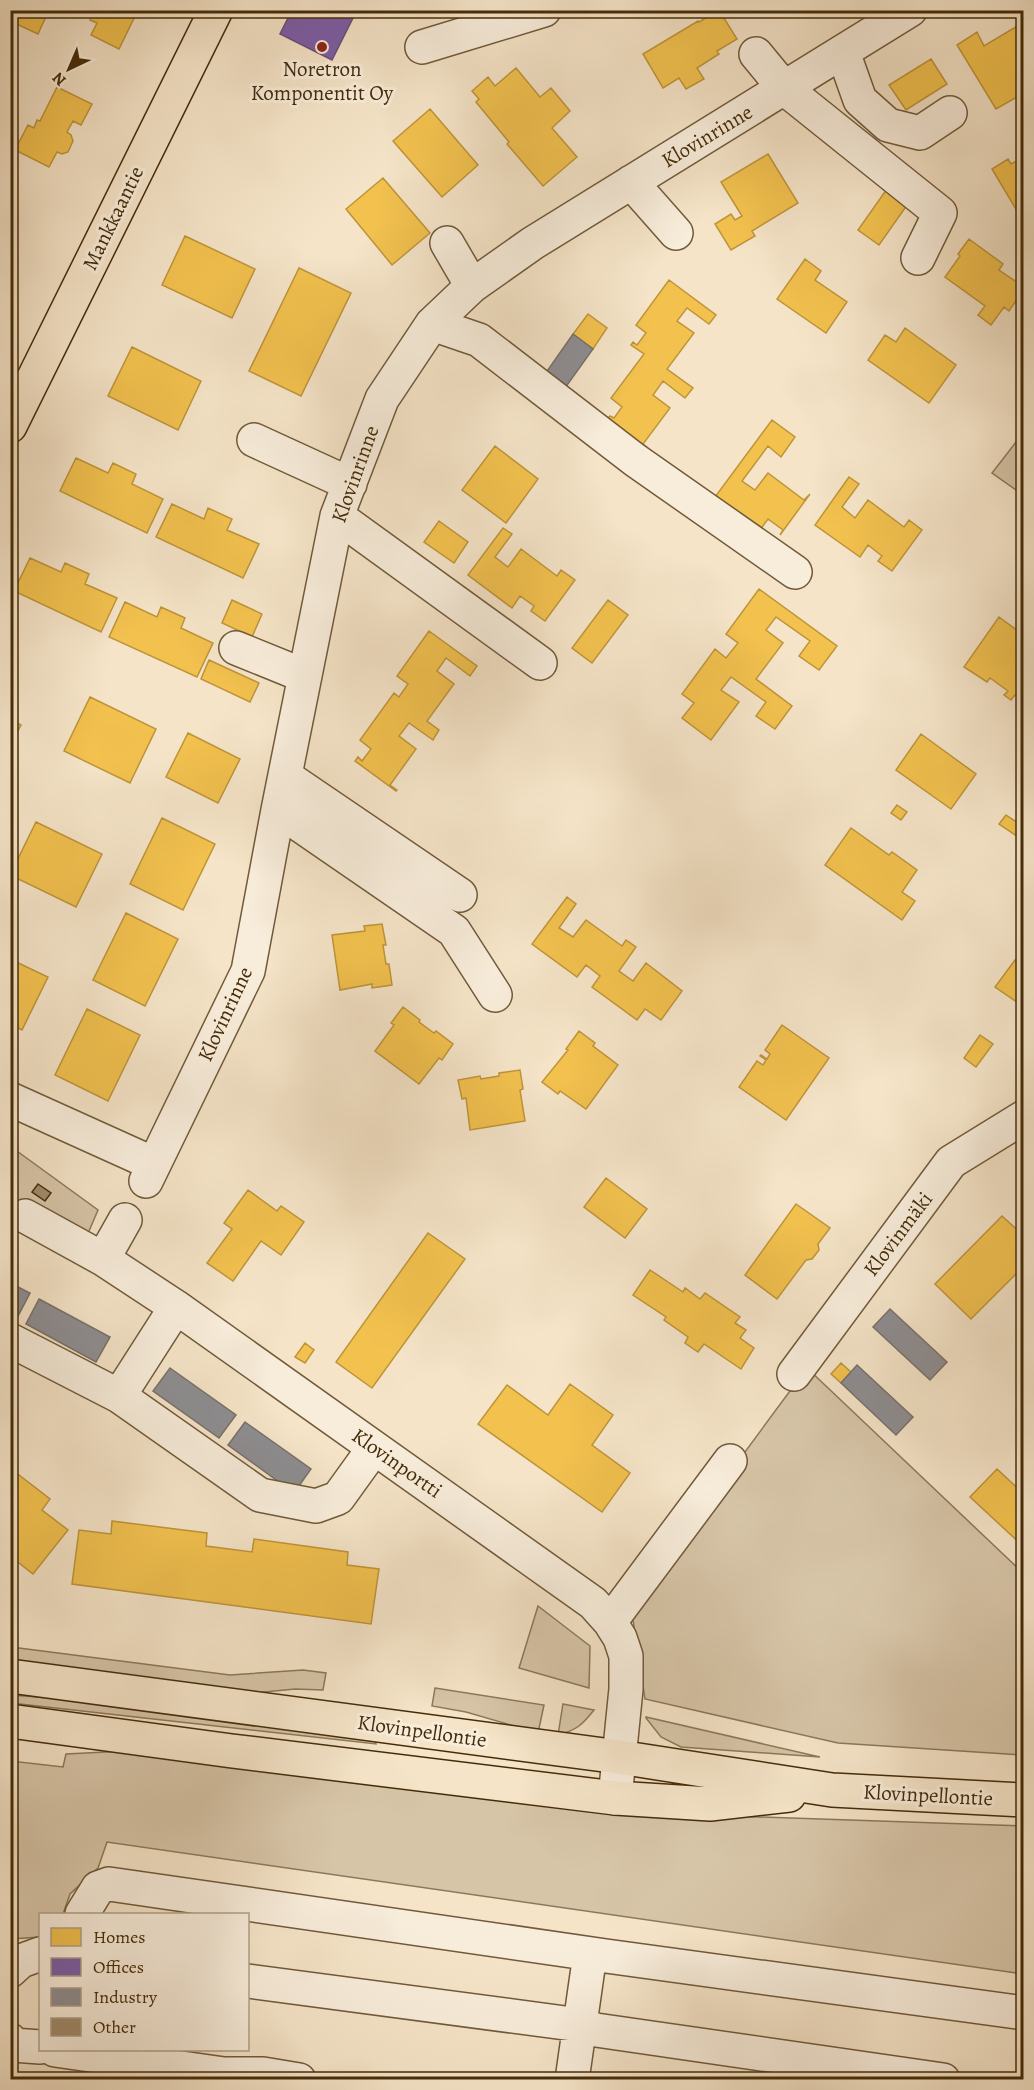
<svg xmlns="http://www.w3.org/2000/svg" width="1034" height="2090" viewBox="0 0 1034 2090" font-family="Alegreya,serif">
  <rect width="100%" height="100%" fill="#f5e4c8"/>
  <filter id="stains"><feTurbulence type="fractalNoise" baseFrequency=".00333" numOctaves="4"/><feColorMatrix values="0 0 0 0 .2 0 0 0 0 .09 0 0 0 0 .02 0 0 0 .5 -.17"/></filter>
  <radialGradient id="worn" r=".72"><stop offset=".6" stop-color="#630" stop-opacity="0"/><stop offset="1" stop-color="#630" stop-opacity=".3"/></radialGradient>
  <path fill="#d7c5a8" stroke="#8e7858" stroke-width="1.5" d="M1023,433l1,62h-1l-31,-22z
    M10,1146l88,64 -12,28 -75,-35z
    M807,1368l216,205v182l-185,-12 -193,-44 -14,-93z
    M538,1606l52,40 -1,42 -70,-20z
    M11,1647l219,28 73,-5 23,3 -3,17 -28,-1 -50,5 -234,-31z
    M435,1688l109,17 -6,28 -72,-21 -34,-6z
    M10,1695l141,10 223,30 2,9 -365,-41z
    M563,1704l31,6c-12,15 -17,20 -36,25z
    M646,1718v-1l174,40 -139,-10 -20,-10z
    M167,1749l445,63 411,14v148l-916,-132 -9,26 -28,26 -7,20h-23v23l-29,2v-178l52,6 3,-13z"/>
  <path fill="#f2c14e" stroke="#be9439" stroke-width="1.5" d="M10,10h39l-11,24 -28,-13z
    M95,10h43l-19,39 -28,-14 6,-12 -7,-3z
    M719,10l18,29 -20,12 2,3 -22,14 7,11 -18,10 -7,-11 -16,10 -20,-34 55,-33 1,1z
    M1024,22v71l-28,16 -39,-64 20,-13 7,14z
    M931,59l16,25 -41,26 -17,-25z
    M516,68l24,29 11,-9 19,23 -18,17 25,29 -34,29 -36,-42 2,-2 -33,-40 3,-3 -7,-8 16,-14 7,9z
    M57,87l35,17 -11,21 -8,-4 -6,11 4,3 2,6 -5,11 -6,2 -5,-2 -8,15 -34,-17 13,-25 6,3 3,-8 3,1z
    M430,109l48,56 -36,32 -49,-56z
    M768,154l30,49 -46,28 3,5 -24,14 -16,-26 16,-10 4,6 7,-4 -21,-34z
    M1024,157v64h-1l-31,-52 16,-10 3,5z
    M383,178l47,55 -38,32 -46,-56z
    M889,186l21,15 -31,44 -21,-15z
    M185,236l70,33 -23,49 -70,-33z
    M969,239l34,25 -4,6 19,13 2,4 -2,11 -9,13 -5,-4 -13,18 -13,-10 7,-9 -40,-29 15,-21 -2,-2z
    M805,259l16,12 -6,9 32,22 -21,31 -49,-34z
    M299,268l52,25 -50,103 -52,-25z
    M669,280l47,35 -7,9 -22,-16 -10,13 17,12 -27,36 26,19 -8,10 -22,-17 -10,14 17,13 -27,36 5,4 -41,-29 3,-3 4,2 8,-11 -11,-9 33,-44 -13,-9 2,-3 4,3 9,-12 -10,-8z
    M588,314l19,14 -14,21 -20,-15z
    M905,328l51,37 -27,38 -61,-43 17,-25 11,7z
    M132,347l69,34 -23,49 -70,-34z
    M772,420l23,17 -14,20 -13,-11 -26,35 13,9 13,-17 36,27 6,-6 -30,41 3,-5 -15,-11 -8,11 -45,-33z
    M495,446l43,33 -32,44 -44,-33z
    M76,458l32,15 5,-10 23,11 -4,10 31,15 -16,34 -87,-42z
    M849,477l10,7 -17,23 13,11 13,-18 36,27 5,-7 13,10 -30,41 -14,-10 4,-5 -14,-11 -8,12 -45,-32z
    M172,504l32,15 4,-11 24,11 -5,11 32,14 -16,34 -87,-41z
    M439,521l29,21 -14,21 -30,-21z
    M503,528l9,6 -17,23 13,10 13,-18 36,27 4,-6 14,10 -30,41 -14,-10 3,-5 -14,-10 -8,12 -44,-33z
    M30,558l31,14 4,-9 24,11 -4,10 32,14 -16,34 -87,-41z
    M759,589l78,57 -18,24 -20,-14 11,-15 -34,-24 -10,13 17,13 -27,36 36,27 -17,23 -19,-13 10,-14 -35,-25 -10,13 18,12 -28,38 -29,-22 12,-15 -12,-9 33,-45 11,9 12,-15 -12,-9z
    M232,600l30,14 -10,23 -30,-14z
    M608,600l20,15 -36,48 -20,-15z
    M125,602l32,15 4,-10 24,11 -4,10 32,15 -16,34 -88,-40z
    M999,617l23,17 -4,5 6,4v59l-9,-7 -4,5 -7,-5 4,-4 -18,-13 -3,4 -23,-15z
    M429,631l48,35 -7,10 -24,-18 -9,13 17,13 -27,37 12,9 -6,10 -24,-17 -10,13 17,13 -26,36 7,5 -1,1 -41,-30 3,-4 4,4 9,-12 -11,-9 34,-47 5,4 9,-13 -11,-8z
    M209,660l50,23 -9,19 -49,-23z
    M90,697l66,32 -26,54 -66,-32z
    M10,719l11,6 -11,21z
    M188,733l52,26 -22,44 -52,-26z
    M921,734l55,40 -25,35 -55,-39z
    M897,805l10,7 -6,8 -10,-7z
    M1006,815l18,12v8l-3,4 -22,-15z
    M162,818l53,26 -32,66 -53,-26z
    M36,822l66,32 -26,53 -66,-32z
    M851,828l38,27 3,-3 25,18 -15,22 13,9 -13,19 -77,-55z
    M567,897l9,7 -17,24 14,9 13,-17 36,26 4,-6 10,7 -17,24 14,10 13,-18 36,28 -21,29 -16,-11 -8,11 -45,-33 8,-11 -14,-11 -9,12 -45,-33z
    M126,913l52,26 -33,67 -52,-26z
    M382,924l4,21h-3l3,19h3l3,21 -20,3v-4l-32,6 -8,-55 33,-4 -1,-5z
    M1024,947v60l-29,-20 20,-27 3,2 4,-5 -1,-6z
    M10,959l38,18 -26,53 -12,-6z
    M403,1007l17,13 -1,2 15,11 2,-2 17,13 -11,16 -3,-2 -20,26 -44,-33 19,-26 -3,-2z
    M87,1009l53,26 -32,66 -53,-26z
    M782,1025l47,33 -43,62 -47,-33 18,-26 6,4 3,-5 -6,-4 1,-1 6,4 3,-5 -5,-4z
    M579,1031l16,12 -2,3 25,19 -32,44 -26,-18 -2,3 -16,-12 26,-32 -2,-1z
    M980,1035l13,9 -17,23 -12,-9z
    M520,1070l3,19 -3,1 5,31 -55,9 -4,-32 -4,1 -4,-19 22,-4 1,3 18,-3v-3z
    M606,1178l41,31 -22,29 -41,-31z
    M248,1190l29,21 4,-5 23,16 -23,33 -20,-14 -28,40 -26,-18 25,-34 -8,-6z
    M796,1204l34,24 -12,16 1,6 -7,9 -6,1 -29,39 -32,-24z
    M1002,1216l22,20v30l-53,53 -36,-35z
    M428,1233l37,26 -93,129 -36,-26z
    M650,1270l33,22 2,-4 15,11 5,-6 35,24 -5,6 11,7 -6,8 14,10 -13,21 -37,-25 -6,8 -13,-9 3,-6 -24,-17 2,-3 -33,-22z
    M305,1343l9,7 -9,13 -10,-6z
    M841,1363l10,9 -10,11 -10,-9z
    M570,1384l43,31 -21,30 38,28 -28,39 -124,-88 29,-39 41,30z
    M10,1468l40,31 -8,11 26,20 -35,44 -23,-18z
    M997,1469l27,25v53l-54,-50z
    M112,1521l95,12 -1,13 46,6 2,-13 94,13 -1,13 32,4 -8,55 -299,-40 7,-54 32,4z"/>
  <path fill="#7b5ea7" stroke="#6b4f78" stroke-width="1.5" d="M292,10h65l-25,50 -52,-26z"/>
  <path fill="#8d8d92" stroke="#777069" stroke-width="1.5" d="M573,334l20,15 -28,39 -20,-14z
    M10,1283l20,10 -14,27 -6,-3z
    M39,1299l71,38 -14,25 -70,-38z
    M890,1309l57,53 -17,18 -57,-53z
    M857,1365l56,52 -17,18 -55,-52z
    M170,1368l66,47 -17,23 -66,-47z
    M245,1422l66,47 -17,24 -66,-48z"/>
  <path fill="#a18c6c" stroke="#452c09" stroke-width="1.5" d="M38,1184l13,9 -6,8 -13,-9z"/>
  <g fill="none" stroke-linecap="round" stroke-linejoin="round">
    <defs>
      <path id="minor" d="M422,47l122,-37
        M843,52l17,48 28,25 32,8 30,-20
        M756,54l28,34 156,125 -22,45
        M631,182l45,51
        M447,243l25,43
        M432,324l47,16 156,120 160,112
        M254,440l96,44
        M337,516l203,147
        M236,648l69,28
        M285,776l175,119
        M278,810l176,121 41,64
        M10,1099l144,65
        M146,1181l102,-210 30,-161 59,-294 45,-117 50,-75 40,-38 61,-43 377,-233
        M25,1216l78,43 73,48 417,296 17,19 10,16 6,18v33l-11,109
        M103,1259l22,-39
        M10,1340l109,56 57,-89
        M794,1374l157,-212 73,-45
        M119,1396l141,99 56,11 22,-8 36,-50
        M610,1622l120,-161
        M82,1914l16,-26 11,-4 497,72 418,57
        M10,1971l11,-10 19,-7
        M248,1981l332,44 16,5 347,50
        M10,2040l3,5 27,2
        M55,2050l169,24h39l36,6
        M572,2080l18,-126"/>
      <path id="major" d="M10,426l206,-416
        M10,1676l609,81 213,33 192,10
        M10,1721l222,30 383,47 95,6 79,-9"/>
    </defs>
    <use href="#minor" stroke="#715a39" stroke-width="36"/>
    <use href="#major" stroke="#452c09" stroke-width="36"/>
    <use href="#minor" stroke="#f8eddb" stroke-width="33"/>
    <use href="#major" stroke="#f5e4c8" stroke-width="33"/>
  </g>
  <circle fill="#8f2418" stroke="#f8eddb" stroke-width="2" cx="322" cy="47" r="6"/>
  <g text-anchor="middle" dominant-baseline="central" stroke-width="6" stroke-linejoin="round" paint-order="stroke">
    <g font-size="21" fill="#452c09" stroke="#f8eddb">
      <text x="322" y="69">Noretron<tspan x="322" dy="24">Komponentit Oy</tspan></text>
    </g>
    <g font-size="21" fill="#452c09" stroke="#f8eddb">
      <text transform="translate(707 136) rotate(-31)">Klovinrinne</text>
      <text transform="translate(113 218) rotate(-64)">Mankkaantie</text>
      <text transform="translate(355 474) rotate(-70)">Klovinrinne</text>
      <text transform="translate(225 1014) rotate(-65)">Klovinrinne</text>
      <text transform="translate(898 1234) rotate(-53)">Klovinmäki</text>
      <text transform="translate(397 1463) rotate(35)">Klovinportti</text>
      <text transform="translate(422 1731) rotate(8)">Klovinpellontie</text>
      <text transform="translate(928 1795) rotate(3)">Klovinpellontie</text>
    </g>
  </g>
  <rect width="1034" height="2090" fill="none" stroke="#f5e4c8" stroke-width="36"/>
  <rect x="12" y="12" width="1010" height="2066" fill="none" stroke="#452c09" stroke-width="3"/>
  <rect x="18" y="18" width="998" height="2054" fill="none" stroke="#452c09" stroke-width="1.5"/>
  <rect x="39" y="1913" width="210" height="138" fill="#f8eddb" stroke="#b0a087" stroke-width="1.5"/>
  <rect x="51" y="1928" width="30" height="18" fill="#f2c14e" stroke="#b0a087" stroke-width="1.5"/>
  <text x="93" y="1943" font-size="18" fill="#452c09">Homes</text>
  <rect x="51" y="1958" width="30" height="18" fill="#7b5ea7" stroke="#b0a087" stroke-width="1.5"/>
  <text x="93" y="1973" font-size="18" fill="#452c09">Offices</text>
  <rect x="51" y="1988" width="30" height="18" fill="#8d8d92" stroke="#b0a087" stroke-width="1.5"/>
  <text x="93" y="2003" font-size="18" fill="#452c09">Industry</text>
  <rect x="51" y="2018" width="30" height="18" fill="#a18c6c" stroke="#b0a087" stroke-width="1.5"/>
  <text x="93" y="2033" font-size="18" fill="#452c09">Other</text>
  <g transform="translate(69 69) rotate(224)" stroke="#f8eddb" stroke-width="4.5" paint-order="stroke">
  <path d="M0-4.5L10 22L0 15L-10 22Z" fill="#452c09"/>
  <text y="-9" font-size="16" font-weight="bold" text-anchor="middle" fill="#452c09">N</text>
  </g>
  <rect width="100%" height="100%" filter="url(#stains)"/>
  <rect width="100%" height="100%" fill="url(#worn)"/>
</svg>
